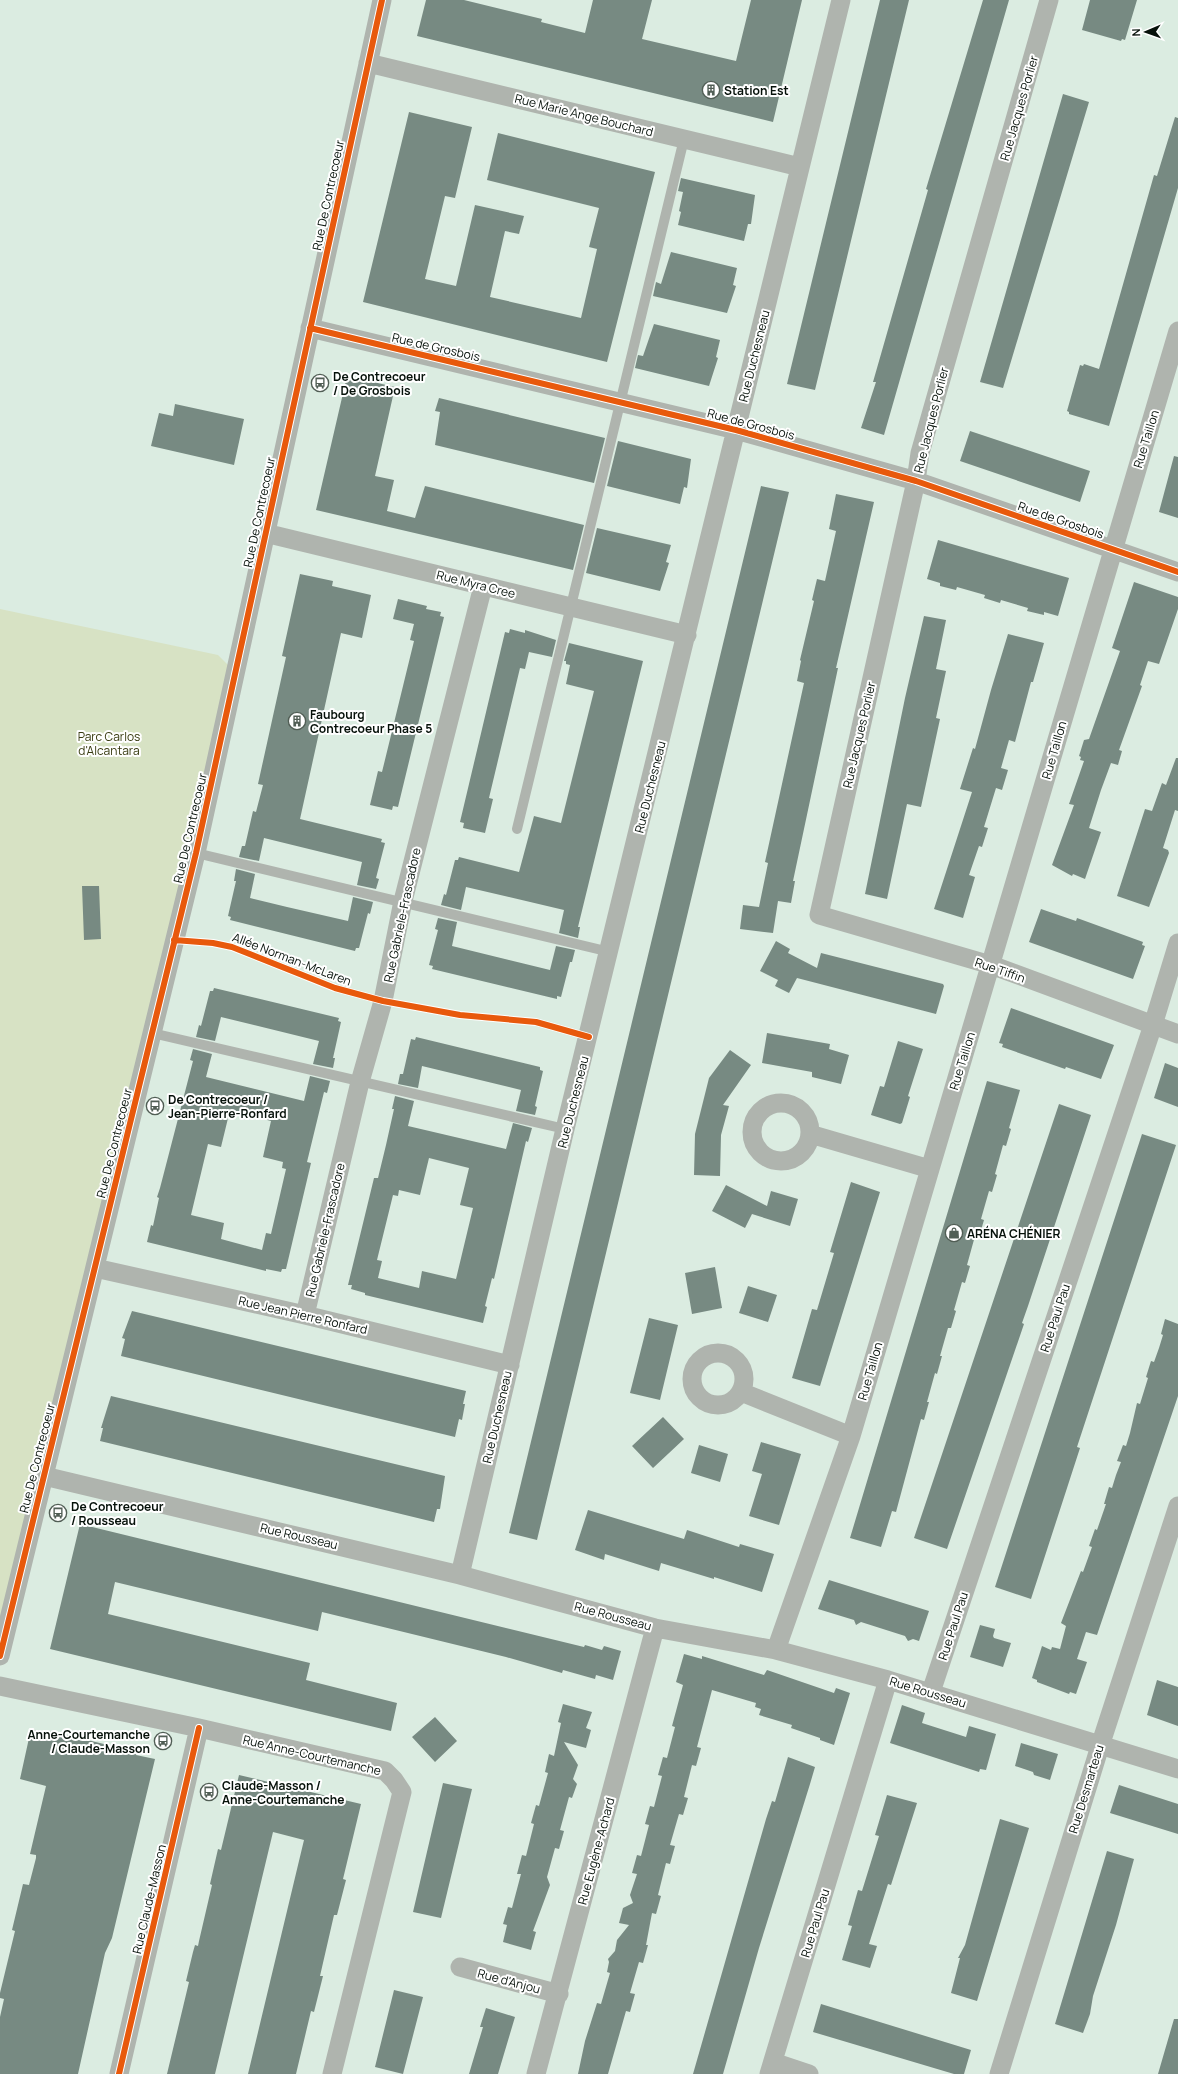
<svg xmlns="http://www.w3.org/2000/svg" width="1178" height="2074" viewBox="0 0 1178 2074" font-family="Manrope,sans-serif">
  <rect width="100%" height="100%" fill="#dbece1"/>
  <path fill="#d7e2c4" d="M0,609l218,46 17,17 -235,984z"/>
  <path fill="#778a82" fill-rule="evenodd" d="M426,0h38l78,19 -1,3 44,11 8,-33h59l-10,39 94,22 15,-61h51l-29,122 -356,-86z
    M880,0h29l-94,390 -28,-6z
    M983,0h26l-125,435 -23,-7 15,-46h-3l55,-192 -2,-1z
    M1090,0h47l-12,40 -3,-1 -1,2 -39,-11z
    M1063,94l26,8 -86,286 -23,-6z
    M409,112l63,15 -17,71 -10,-2 -20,83 31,7 19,-81 49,11 -5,18 -14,-3 -15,66 91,21 16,-69 -8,-2 10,-39 -112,-28 11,-47 157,39 -48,190 -244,-60z
    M1175,117l3,1v70l-69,238 -40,-12v-2l-2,-1 13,-46 3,1 1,-2 15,5 55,-194 3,1z
    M681,178l74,17 -4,29h-3l-4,17 -66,-16 3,-13 -2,-1 4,-19 -5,-1z
    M671,252l66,16 -4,17 3,1 -9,27 -74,-17 3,-14 5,2z
    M654,324l66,16 -4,17 2,1 -9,28 -74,-18 3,-13 5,1z
    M347,376l48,11 -20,89 19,4 -7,31 28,7 10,-32 159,39 -11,45 -257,-60z
    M439,398l166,40 -11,45 -159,-38 5,-33 -5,-1z
    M175,404l69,15 -10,46 -83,-19 8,-33 14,3z
    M970,431l120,40 -10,31 -120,-41z
    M618,441l73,18 -4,29 -3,-1 -4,17 -73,-18z
    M1174,456l4,1v61l-19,-6z
    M761,486l28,6 -252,1048 -28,-7z
    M836,494l38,8 -38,166h2l-45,213h2l-4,22 -13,-2 -5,32 -33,-4 3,-24 16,2 9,-44 -3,-1 39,-179 -7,-2 4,-20 -1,-1 14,-59 -2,-1 5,-21 8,2 11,-50 -7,-2z
    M597,528l74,17 -5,17 3,1 -9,28 -74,-18z
    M938,540l131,38 -11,38 -14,-4v3l-17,-4 1,-3 -27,-8 -1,3 -16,-5 1,-3 -28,-8 -1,3 -16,-4v-3l-13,-4z
    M300,574l33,7 -1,5 39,9 -9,43 -21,-5 -41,186 82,20 -1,3 4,1 -9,35 3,1 -3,10 -19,-4 5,-23 -98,-24 -5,23 -20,-4 3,-11h3l8,-35 3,1 7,-27 -5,-1 28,-127 -4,-1z
    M1134,582l44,15v12l-19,55 -11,-3 -8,24 2,1 -23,64 3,1 -4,14 -7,-2 -10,27 -12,38 12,4 -16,47 -12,-5 -1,2 -20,-11 22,-60 -5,-1 15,-43 -4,-1 1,-3 -2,-1 5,-16 5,-1 31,-88 -8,-3z
    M398,599l29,7 -1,3 15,3 -1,4 4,1 -46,190 -5,-1 -1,4 -22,-5 8,-34 4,1 32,-131 -4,-1 4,-16 -21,-5z
    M924,616l22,4 -10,49 10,2 -10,47 4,1 -19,88 -14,-3 -20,95 -22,-5 40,-196z
    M510,629l15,4v-3l31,10 -4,17 -23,-5 -4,17 -5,-1 -31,130 4,1 -8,34 -22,-5 1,-5 -4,-1 45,-190 4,1z
    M1008,634l36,9 -11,39h-2l-16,60 -6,-2 -8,28 7,2 -6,20 -6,-2 -12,39 4,1 -6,19 -3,-1 -10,29 6,2 -12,41 -29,-9 38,-117 -12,-3 13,-41 2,1 16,-59z
    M569,643l74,18 -65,266h2l-2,11 -19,-5 5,-23 -98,-23 -5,23 -20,-5 3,-11 2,1 9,-35h3l1,-3 60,15 15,-56 27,7 33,-132 -28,-7 4,-19 -4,-1v-3h-2z
    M1176,758h2v53l-3,-1 -12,38 5,2 1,3 -20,54 -32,-11 28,-87 7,2 10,-28 4,2z
    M236,869l19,5 -5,24 37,9 61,14 5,-24 20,5 -3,12 -2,-1 -9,35h-3l-1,3 -125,-31 1,-3 -3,-1 8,-35h-2z
    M82,886h17l2,53 -17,1z
    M1041,909l35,12 1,-3 66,24 -1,3 3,1 -12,33 -104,-37z
    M438,918l19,4 -5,24 98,24 6,-24 19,4 -3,12h-2l-9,35 -4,-1v3l-125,-30 1,-3 -4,-1 9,-35 -3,-1z
    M776,941l14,8 -2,4 29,15 4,-15 122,31 1,2 -8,28 -139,-36 -8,15 -14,-7 3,-6 -18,-9z
    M214,988l125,30 -1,3 3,1 -8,36h2l-2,10 -20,-4 6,-23 -98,-24 -6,24 -19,-4 3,-12 2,1 9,-35h3z
    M1011,1008l103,37 -13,34 -35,-12 -1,2 -63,-22 1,-3 -4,-1z
    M767,1033l63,11 -1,5 20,6 -8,29 -29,-7v-5l-50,-9z
    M416,1037l124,30v3l3,1 -8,35 2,1 -2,8 -19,-4 5,-21 -99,-24 -4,22 -20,-4 2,-10h3l8,-35 4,1z
    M898,1041l25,8 -15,47 2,1 -8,26 -2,1 -29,-9 9,-29 4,1z
    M193,1049l19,5 -6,23 98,24 6,-25 20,5 -3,12 -3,-1 -17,70 4,1 -25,106h-4l-1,3 -15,-3v2l-119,-29 4,-17 2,1 6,-28 -2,-1 3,-9 33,-127 -3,-1zM230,1110l41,11 -8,36 20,5 -1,6 4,1 -15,65 -5,-1 -4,17 -41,-11 3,-16 -33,-8 17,-71 13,3z
    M730,1050l21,15 -28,40 6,1 -8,29 -1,41 -26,-1 1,-41 14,-56z
    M1165,1063l13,5v39l-24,-9z
    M987,1081l33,9 -11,38 2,1 -5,17 -3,-1 -8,29 2,1 -5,17 -3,-1 -8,28 3,1 -5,17 -4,-1 -8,29 3,1 -5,17 -3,-1 -8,28 2,1 -5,17h-3l-8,28h2l-5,18 -2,-1 -8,29h2l-5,18 -3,-1 -25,93 -4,-1 -11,36 -31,-9z
    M395,1096l19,5 -6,25 98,23 7,-26 19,5 -4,14 -2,-1 -32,138 -2,-1 -7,28 2,1 -4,16 -118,-28v-2l-14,-4 1,-4h-4l26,-107h4l8,-33 8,-36h-2zM429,1158l40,10 -9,37 13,3 -17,71 -34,-8 -3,17 -41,-10 4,-17 -5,-1 16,-65 5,1 1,-6 21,5z
    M1059,1104l32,11 -63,191 -6,17 2,1 -77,225 -33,-11z
    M1142,1134l34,11 -99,302 3,1 -49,151 -36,-12z
    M851,1182l29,10 -60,194 -28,-8 20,-69 5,1 17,-57 -4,-1z
    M726,1185l41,21 4,-15 27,8 -8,27 -38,-12 -7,14 -33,-17z
    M715,1267l7,41 -30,6 -7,-41z
    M748,1286l29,9 -9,27 -29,-9z
    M132,1311l334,80 -3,13h2l-3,16 -3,-1 -4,18 -334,-81 4,-17 -3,-1z
    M649,1318l29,7 -18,75 -30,-7z
    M1165,1319l13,5v72l-81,239 -11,-3 -9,27 10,3 -11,32 -6,-2 -1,2 -32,-12v-2l-5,-2 10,-32 9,4 1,-3 8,2 6,-23 -5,-3 20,-52 2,1 9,-25 -3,-1 6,-17 2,1 9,-26h-2l5,-17 3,1 4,-13 5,-13 -4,-1 6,-16 3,1 4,-13 7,-30 3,1 8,-26 -2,-1 5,-16 3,1 5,-14 4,-13 -2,-1z
    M111,1396l334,80 -5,33h-3l-3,13 -334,-81 3,-13h-2z
    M663,1417l21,22 -31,29 -21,-22z
    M761,1442l40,12 -22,71 -30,-9 13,-42 -10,-3z
    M699,1445l29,9 -8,28 -29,-9z
    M588,1510l96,29 3,-9 52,17 1,-3 34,10 -12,38 -48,-15v2l-53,-16 -2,8 -54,-17 -1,6 -29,-10z
    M80,1524l504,123 1,-2 17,5 2,-4 17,5 -8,29 -17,-5 -1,4 -32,-9 -1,3 -56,-16 -184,-45 -4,19 -203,-49 -7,32 202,49 -4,17 91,23 -6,28 -341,-82z
    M829,1580l100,31 -10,30 -6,-2 -5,2 -3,-5 -44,-14 -5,3 -2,-5 -36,-11z
    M980,1625l15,4 -2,7 1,2 17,5 -8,24 -33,-10z
    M684,1654l18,5v-3l62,19 3,-5 67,23 2,-5 14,5 -16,52 -14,-5v-2l-29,-10 1,-3 -33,-10 2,-6 -6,-2 1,-4 -44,-13 -15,57 4,1 -5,18 -4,-1 -8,32 4,1 -5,17 -4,-1 -9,31 5,1 -5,18 -4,-1 -8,32 3,1 -5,18 -4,-1 -6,32h2l-5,18 -4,-1 -9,31 5,1 -5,18 -4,-1 -18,63h-30l7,-33 12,-38 4,1 9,-31 -3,-1 2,-10 -1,-3 7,-8 2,-11 12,-15 -10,-2 4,-15 10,-5 -3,-8 7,-21 -5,-1 5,-18 4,1 8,-31 -4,-1 5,-18 4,1 8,-31 -4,-1 5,-18 4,1 8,-31 -3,-1 11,-41 -7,-3z
    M1157,1680l21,7v39l-31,-11z
    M563,1704l29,8 -6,16 5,2 -5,18 -22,-6 14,23 -5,14 4,5 -5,14 -3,-1 -9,33 4,1 -5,18 -4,-1 -8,29 3,8 -17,46 3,1 -5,18 -28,-8 4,-17 -4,-1 5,-17 4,1 9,-34h-4l5,-19 4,1 8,-32 -3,-1 5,-18 3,1 9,-33 -3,-1 4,-18 5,2 7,-33 -3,-1z
    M902,1705l23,8 -3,10 44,14 3,-11 27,8 -10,36 -6,-1 -1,3 -89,-29z
    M435,1717l22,24 -22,21 -23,-25z
    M31,1729l18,4 1,-2 87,21 -1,3 19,4 -43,179 -7,15 -27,121h-78v-57l4,-18 -4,-1v-5l15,-62 -3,-1 11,-46 6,1 7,-27v-3l-6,-1 16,-68 -26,-7z
    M1021,1743l37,11 -8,26 -16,-5 -1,-3 -18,-6z
    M788,1757l27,10 -5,17 -51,164 -36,126h-30l73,-255 6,-18 3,1z
    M239,1775l122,29 -18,75 3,1 -9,35h-3l-14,61h3l-9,36 -3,-1 -15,63h-48l56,-234 -31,-8 -58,242h-48l22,-92 -3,-1 7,-29 2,-7 3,1 1,-5 13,-56 -2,-1 8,-35 3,1z
    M443,1783l29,6 -31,129 -28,-6z
    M1119,1785l59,19v30l-68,-21z
    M887,1795l30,8 -26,82 -3,-1 -19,60 8,2 -7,22 -28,-8 10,-34 -4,-1 10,-35 4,1 17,-55 -4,-1z
    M1000,1819l29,9 -52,173 -26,-8 9,-35h-2l7,-13z
    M1107,1851l27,8 -18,66 -23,71 -3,18 -7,19 -28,-9z
    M394,1990l29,7 -20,77 -28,-7z
    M821,2004l150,46 -7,24h-10l-141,-42z
    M486,2008l29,9 -17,57h-29l14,-47h-3z
    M1174,2019h4v55h-20z"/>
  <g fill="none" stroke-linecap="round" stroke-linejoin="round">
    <path stroke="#afb4ae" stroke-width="10" d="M517,829l167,-690
      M196,853l414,99
      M152,1033l413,96"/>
    <path stroke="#afb4ae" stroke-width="19" d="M1049,0l-129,453 -4,28 -97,434 172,50 187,69
      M368,63l432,104
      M310,328l426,102 180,51 262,91
      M265,533l422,102
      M752 1132a29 29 0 1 1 58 0a29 29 0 1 1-58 0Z
      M810,1134l120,35
      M95,1268l210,47 205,50
      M305,1315l55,-233 23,-81 20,-100 80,-315
      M692 1379a26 26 0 1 1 52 0a26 26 0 1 1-52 0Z
      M741,1392l110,44
      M44,1476l416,99 195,53 121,22 112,30 290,89
      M460,1575l105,-446 276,-1129
      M776,1650l75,-214 327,-1105
      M0,1656l196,-803 186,-853
      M0,1686l199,42 186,43 9,9 8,12 -70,282
      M931,1692l222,-667 25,-82
      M460,1967l99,27
      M773,2062l36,12
      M119,2074l80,-346
      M536,2074l119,-446
      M769,2074l119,-394
      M999,2074l101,-328 78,-240"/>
    <defs>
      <path id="cycleway" d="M310,328l426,102 180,51 262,91
        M174,940l39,3 19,4 103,41 48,13 77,14 76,7 53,15
        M0,1656l196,-803 186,-853
        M119,2074l80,-346"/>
    </defs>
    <use href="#cycleway" stroke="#fff" stroke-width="8"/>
    <use href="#cycleway" stroke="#e8590c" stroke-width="6"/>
  </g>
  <defs>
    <symbol id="building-ring" viewBox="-11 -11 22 22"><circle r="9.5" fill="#fff" stroke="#515e55" stroke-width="1.5"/><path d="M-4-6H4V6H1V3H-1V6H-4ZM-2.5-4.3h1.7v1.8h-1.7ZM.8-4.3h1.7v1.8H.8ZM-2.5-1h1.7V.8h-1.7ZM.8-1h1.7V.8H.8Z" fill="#515e55"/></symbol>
    <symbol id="bus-ring" viewBox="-11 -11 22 22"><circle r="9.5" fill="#fff" stroke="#515e55" stroke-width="1.5"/><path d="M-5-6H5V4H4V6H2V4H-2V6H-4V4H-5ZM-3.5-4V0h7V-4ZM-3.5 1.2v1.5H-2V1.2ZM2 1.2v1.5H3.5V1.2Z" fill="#515e55"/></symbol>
    <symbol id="shop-ring" viewBox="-11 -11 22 22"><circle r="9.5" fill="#fff" stroke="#515e55" stroke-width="1.5"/><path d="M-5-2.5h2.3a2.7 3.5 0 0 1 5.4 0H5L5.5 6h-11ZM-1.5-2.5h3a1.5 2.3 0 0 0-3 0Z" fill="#515e55"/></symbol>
  </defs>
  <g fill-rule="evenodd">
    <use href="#building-ring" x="701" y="80" width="20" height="20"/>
    <use href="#bus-ring" x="310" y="373" width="20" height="20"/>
    <use href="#building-ring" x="287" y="711" width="20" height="20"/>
    <use href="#bus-ring" x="145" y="1096" width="20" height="20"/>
    <use href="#shop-ring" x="944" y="1223" width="20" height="20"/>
    <use href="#bus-ring" x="48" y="1503" width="20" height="20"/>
    <use href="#bus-ring" x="153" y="1731" width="20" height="20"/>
    <use href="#bus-ring" x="199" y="1782" width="20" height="20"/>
  </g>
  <g text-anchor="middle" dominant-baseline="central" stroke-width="4" stroke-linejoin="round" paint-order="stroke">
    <g font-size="12" font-weight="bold" fill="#06110a" stroke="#fff" text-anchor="start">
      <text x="724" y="90">Station Est</text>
      <text x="333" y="376">De Contrecoeur<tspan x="333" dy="14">/ De Grosbois</tspan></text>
      <text x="310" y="714">Faubourg<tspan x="310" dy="14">Contrecoeur Phase 5</tspan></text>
      <text x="168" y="1099">De Contrecoeur /<tspan x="168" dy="14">Jean-Pierre-Ronfard</tspan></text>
      <text x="967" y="1233">ARÉNA CHÉNIER</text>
      <text x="71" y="1506">De Contrecoeur<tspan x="71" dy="14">/ Rousseau</tspan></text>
      <text x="150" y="1734" text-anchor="end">Anne-Courtemanche<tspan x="150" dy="14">/ Claude-Masson</tspan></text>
      <text x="222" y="1785">Claude-Masson /<tspan x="222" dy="14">Anne-Courtemanche</tspan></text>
    </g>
    <g font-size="12" fill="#06110a" stroke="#fff">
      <text transform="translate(1019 108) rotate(-74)">Rue Jacques Porlier</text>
      <text transform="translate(584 115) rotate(14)">Rue Marie Ange Bouchard</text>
      <text transform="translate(328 195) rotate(-78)">Rue De Contrecoeur</text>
      <text transform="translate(436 347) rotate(13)">Rue de Grosbois</text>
      <text transform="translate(754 356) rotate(-76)">Rue Duchesneau</text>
      <text transform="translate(931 420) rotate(-76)">Rue Jacques Porlier</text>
      <text transform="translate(751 424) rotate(15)">Rue de Grosbois</text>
      <text transform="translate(1146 439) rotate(-73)">Rue Taillon</text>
      <text transform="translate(259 512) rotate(-78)">Rue De Contrecoeur</text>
      <text transform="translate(1061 520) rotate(19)">Rue de Grosbois</text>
      <text transform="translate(476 584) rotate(14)">Rue Myra Cree</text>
      <text transform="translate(859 735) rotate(-77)">Rue Jacques Porlier</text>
      <text transform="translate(1054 750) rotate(-74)">Rue Taillon</text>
      <text transform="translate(650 787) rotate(-76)">Rue Duchesneau</text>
      <text transform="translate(190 828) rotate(-77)">Rue De Contrecoeur</text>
      <text transform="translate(402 915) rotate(-78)">Rue Gabriele-Frascadore</text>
      <text transform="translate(292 959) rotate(21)">Allée Norman-McLaren</text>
      <text transform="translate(1000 970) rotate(19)">Rue Tiffin</text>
      <text transform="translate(962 1061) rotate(-73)">Rue Taillon</text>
      <text transform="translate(573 1102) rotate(-76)">Rue Duchesneau</text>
      <text transform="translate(114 1143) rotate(-76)">Rue De Contrecoeur</text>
      <text transform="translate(325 1230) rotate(-77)">Rue Gabriele-Frascadore</text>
      <text transform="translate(303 1315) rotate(13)">Rue Jean Pierre Ronfard</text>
      <text transform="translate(1055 1318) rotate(-72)">Rue Paul Pau</text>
      <text transform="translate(870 1371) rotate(-74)">Rue Taillon</text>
      <text transform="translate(497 1417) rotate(-77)">Rue Duchesneau</text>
      <text transform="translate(37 1458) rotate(-76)">Rue De Contrecoeur</text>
      <text transform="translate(299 1536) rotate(13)">Rue Rousseau</text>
      <text transform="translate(613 1616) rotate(15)">Rue Rousseau</text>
      <text transform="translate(953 1626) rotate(-72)">Rue Paul Pau</text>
      <text transform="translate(928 1692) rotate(17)">Rue Rousseau</text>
      <text transform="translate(312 1755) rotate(13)">Rue Anne-Courtemanche</text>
      <text transform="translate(1086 1789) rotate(-73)">Rue Desmarteau</text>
      <text transform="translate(596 1851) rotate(-75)">Rue Eugène-Achard</text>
      <text transform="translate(149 1899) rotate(-77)">Rue Claude-Masson</text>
      <text transform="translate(815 1923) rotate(-73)">Rue Paul Pau</text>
      <text transform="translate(509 1981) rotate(15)">Rue d'Anjou</text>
    </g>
    <g font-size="12" fill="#383b11" stroke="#fff">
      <text x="109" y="736">Parc Carlos<tspan x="109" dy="14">d'Alcantara</tspan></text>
    </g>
  </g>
  <g transform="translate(1146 32) rotate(268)" stroke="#ffffff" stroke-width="3" paint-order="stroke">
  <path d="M0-3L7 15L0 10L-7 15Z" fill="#06110a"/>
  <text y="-6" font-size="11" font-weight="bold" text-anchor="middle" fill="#06110a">N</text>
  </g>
</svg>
